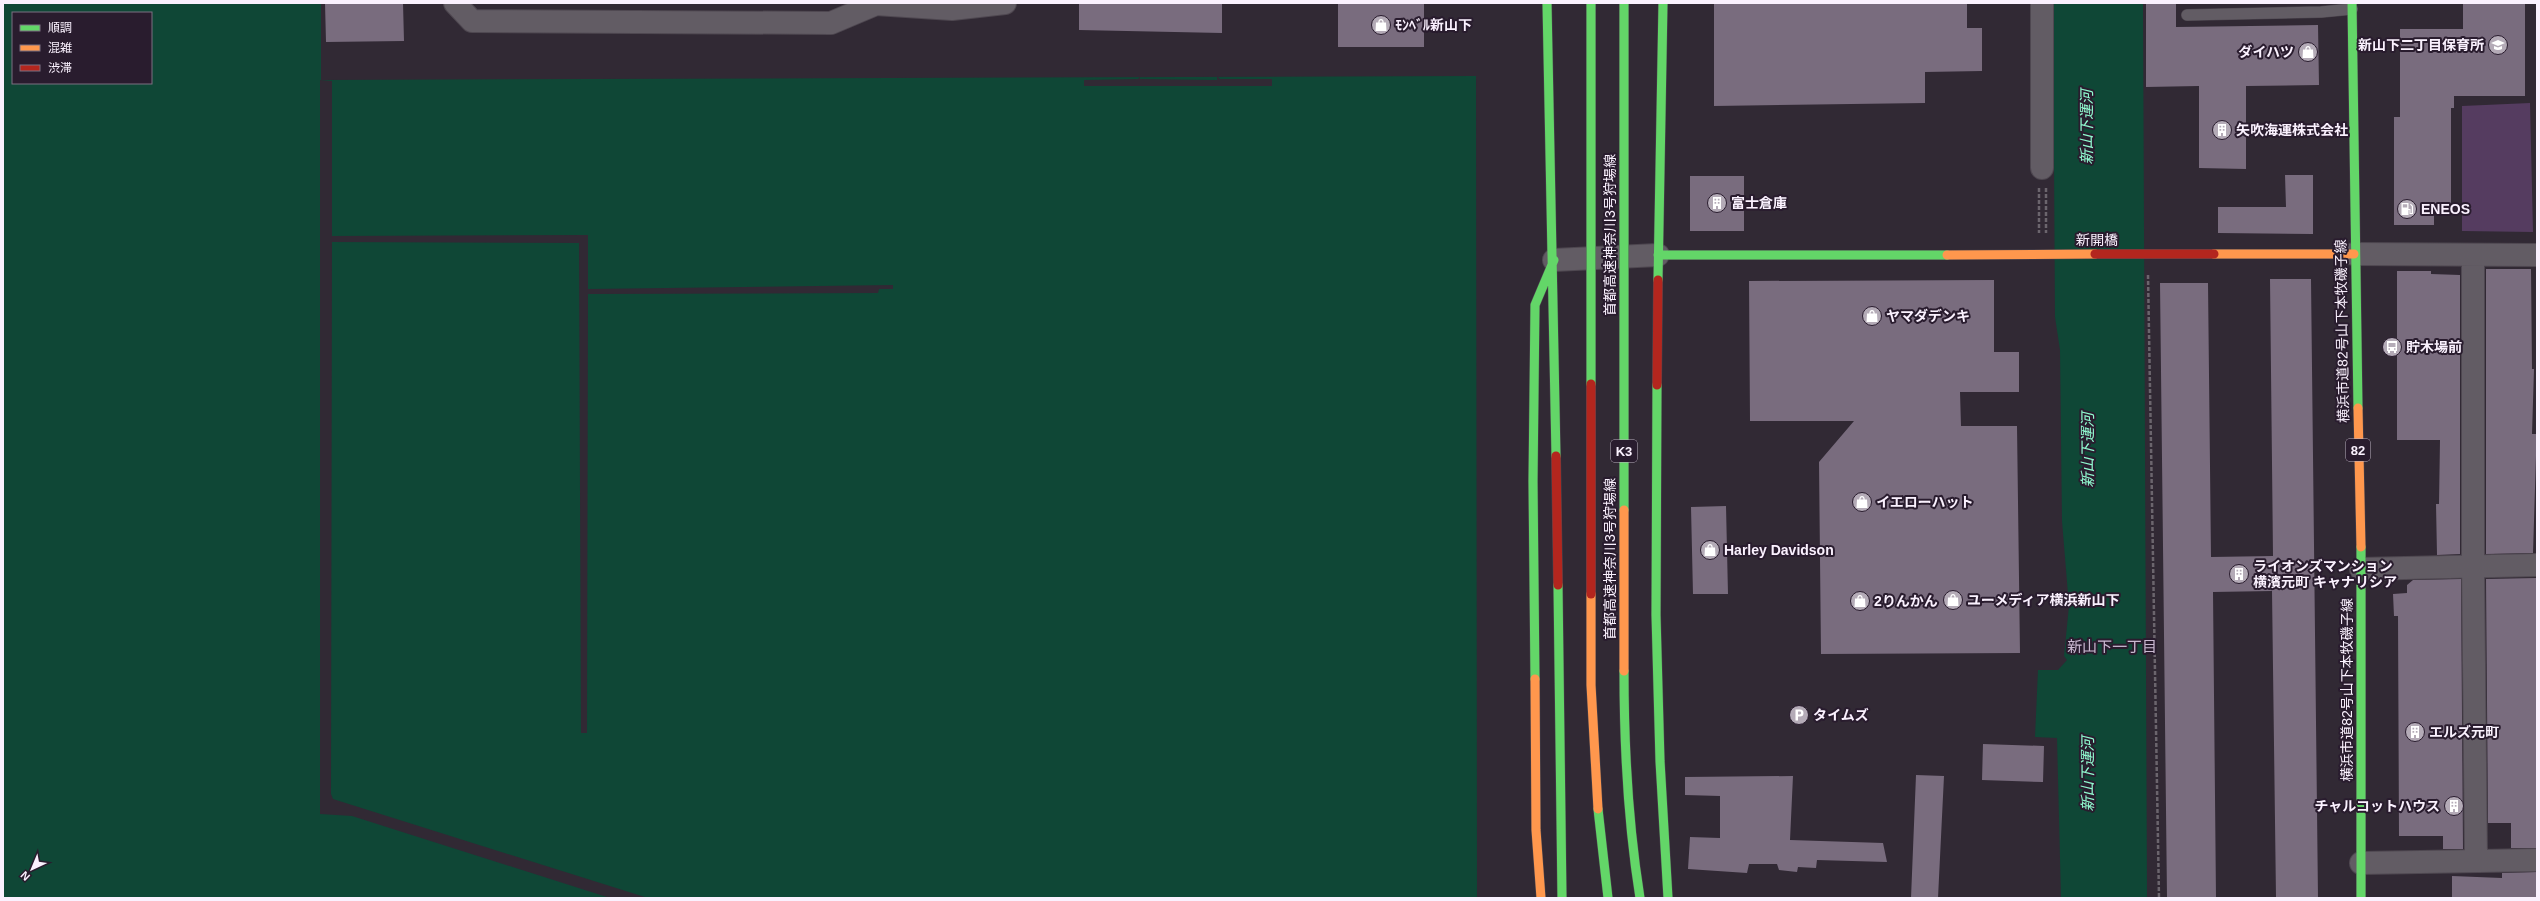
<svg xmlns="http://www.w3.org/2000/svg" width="2540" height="901" viewBox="0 0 2540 901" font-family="Arial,'Noto Sans JP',sans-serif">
  <rect width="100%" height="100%" fill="#312934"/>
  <path fill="#553c60" d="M2530,103l3,129 -71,-1v-125z"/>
  <path fill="#0f4736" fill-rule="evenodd" d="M3,3h318v77l1155,-4 1,822h-1474zM13,13h138v70h-138z
    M2049,3h94l4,895h-86l-4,-160 -22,-1 3,-67h20l9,-10 -3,-4 5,-50 -7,-85 -2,-171 -5,-33 -1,-159z"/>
  <path fill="#312934" d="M1217,76l3,3h52v7h-188v-6l54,-1 2,-2v2l77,1z
    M320,80l12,1v155l256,-1v54l305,-4v4h-14l-1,4 -290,1 -1,439h-6l-2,-490 -247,-1 -1,552 2,5 315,99h-38l-258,-82 -32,-2z"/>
  <path fill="#796c7e" d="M325,3h78l1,38 -78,1z
    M1079,3h143v30l-143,-3z
    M1338,3h86v44h-86z
    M1714,3h253v25h15v43l-57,1v31l-211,3z
    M2146,3h30v24l142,-2 1,60 -73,1v83l-47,-1v-82l-53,1z
    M2463,3h62v93h-71v12h-3v104h-17v13h-40v-108h6v-88h63z
    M2285,175h28v59l-95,-1v-26h68z
    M1690,176h54v55h-54z
    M2486,269h45l1,100h2l-2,65h4v22l-3,97 -47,1z
    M2397,271h34v3l29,1v279l-23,1 -1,-51h3l1,-64h-43z
    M2270,279h41l7,619h-42l-4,-307 -59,1 3,306h-49l-7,-615h48l3,274 62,-1z
    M1994,280v72h25v40h-59l1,34h56l3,227 -199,1 -2,-192 35,-41h-104l-1,-140z
    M1726,506l2,88h-35l-2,-87z
    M2536,578v270h-25v-25h-23l-2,-244z
    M2461,579l2,270h-20v-13h-44l-1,-220h-4l-1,-22 14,-1v-8l6,-5z
    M1983,744l61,2 -1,36 -61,-2z
    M1916,775l28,1 -6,122h-27z
    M1793,776l-3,64 93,3 4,19 -70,-2 -1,8 -18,-1 -1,5 -18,-2 -2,-6h-28l-2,9 -59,-4 2,-32 30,1v-42l-35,-1v-18z
    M2537,872v26h-85v-22l50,2v-5z"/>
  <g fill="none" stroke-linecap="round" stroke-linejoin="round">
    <defs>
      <path id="lane" d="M2187,15l134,-3 31,-3"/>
      <path id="street" d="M455,3l17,18 359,2 45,-19 76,5 53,-6
        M2042,3v165
        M2354,254l183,1
        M2473,255v310l3,296
        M1554,260l104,-5
        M2361,569l176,-4
        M2361,863l176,-3"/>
      <path id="fast" d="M1547,3l9,453
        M2352,3l6,405
        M1658,255h289
        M1658,280l5,-277
        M1657,385l-1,230 4,146 8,137
        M2361,547v351
        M1558,585l4,313
        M1535,679l-2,-198 2,-176 19,-45"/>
      <path id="slow" d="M2214,254h140
        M1947,255l148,-1
        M2358,408l3,139
        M1535,679l1,151 5,68"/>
      <path id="jam" d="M2095,254h119
        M1657,385l1,-105
        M1556,456l2,129"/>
    </defs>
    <use href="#lane" stroke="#4e4750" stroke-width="12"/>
    <use href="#street" stroke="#4e4750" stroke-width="24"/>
    <use href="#fast" stroke="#4e4750" stroke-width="10"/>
    <use href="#slow" stroke="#4e4750" stroke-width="10"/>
    <use href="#jam" stroke="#4e4750" stroke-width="10"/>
    <path stroke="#6b656d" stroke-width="2.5" stroke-dasharray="4 2" stroke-linecap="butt" d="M2039,188v45
      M2046,188v45
      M2148,275l11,623"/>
    <use href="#lane" stroke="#625c64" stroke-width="11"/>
    <use href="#street" stroke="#625c64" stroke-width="22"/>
    <use href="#fast" stroke="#63d668" stroke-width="9"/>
    <use href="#slow" stroke="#ff974d" stroke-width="9"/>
    <use href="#jam" stroke="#b3261e" stroke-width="9"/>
    <defs>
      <path id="fast-bridge" d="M1591,3v381
        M1624,3v507
        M1624,671c0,76 4,152 16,227
        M1598,809l10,89"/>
      <path id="slow-bridge" d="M1624,510v161
        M1591,594v91l7,124"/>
      <path id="jam-bridge" d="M1591,384v210"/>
    </defs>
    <use href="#fast-bridge" stroke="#4e4750" stroke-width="10" stroke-linecap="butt"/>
    <use href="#slow-bridge" stroke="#4e4750" stroke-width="10" stroke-linecap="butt"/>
    <use href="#jam-bridge" stroke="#4e4750" stroke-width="10" stroke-linecap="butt"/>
    <use href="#fast-bridge" stroke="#63d668" stroke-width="9"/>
    <use href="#slow-bridge" stroke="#ff974d" stroke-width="9"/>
    <use href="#jam-bridge" stroke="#b3261e" stroke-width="9"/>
  </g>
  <defs>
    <symbol id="shop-disc" viewBox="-11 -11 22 22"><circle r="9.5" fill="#b4abb7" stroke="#291c2e"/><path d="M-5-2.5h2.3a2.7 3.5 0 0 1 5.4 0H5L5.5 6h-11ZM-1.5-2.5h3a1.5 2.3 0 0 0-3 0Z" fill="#fff"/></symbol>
    <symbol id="school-disc" viewBox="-11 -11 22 22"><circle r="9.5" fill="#b4abb7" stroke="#291c2e"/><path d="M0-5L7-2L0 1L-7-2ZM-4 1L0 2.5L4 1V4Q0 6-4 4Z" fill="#fff"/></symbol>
    <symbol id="building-disc" viewBox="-11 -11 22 22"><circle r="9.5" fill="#b4abb7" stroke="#291c2e"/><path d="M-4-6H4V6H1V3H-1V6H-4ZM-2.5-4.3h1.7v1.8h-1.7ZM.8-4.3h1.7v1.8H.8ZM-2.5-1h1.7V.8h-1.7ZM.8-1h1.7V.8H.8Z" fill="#fff"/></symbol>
    <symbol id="fuel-disc" viewBox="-11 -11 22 22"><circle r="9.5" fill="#b4abb7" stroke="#291c2e"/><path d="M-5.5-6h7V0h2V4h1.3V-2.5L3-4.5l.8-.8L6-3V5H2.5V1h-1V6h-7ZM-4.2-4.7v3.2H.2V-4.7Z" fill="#fff"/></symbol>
    <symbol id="bus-disc" viewBox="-11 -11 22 22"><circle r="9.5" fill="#b4abb7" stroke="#291c2e"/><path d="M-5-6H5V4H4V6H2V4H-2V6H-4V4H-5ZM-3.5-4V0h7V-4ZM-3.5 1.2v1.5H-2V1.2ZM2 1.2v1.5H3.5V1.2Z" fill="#fff"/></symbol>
    <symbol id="parking-disc" viewBox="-11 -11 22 22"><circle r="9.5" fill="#b4abb7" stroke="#291c2e"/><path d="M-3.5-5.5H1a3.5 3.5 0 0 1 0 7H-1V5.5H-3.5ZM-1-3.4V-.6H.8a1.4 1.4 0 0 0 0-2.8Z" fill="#fff"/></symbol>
  </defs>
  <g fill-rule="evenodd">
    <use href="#shop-disc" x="1370" y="14" width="22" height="22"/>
    <use href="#school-disc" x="2487" y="34" width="22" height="22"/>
    <use href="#shop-disc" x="2297" y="41" width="22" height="22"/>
    <use href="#building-disc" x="2211" y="119" width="22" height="22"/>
    <use href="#building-disc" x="1706" y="192" width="22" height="22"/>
    <use href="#fuel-disc" x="2396" y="198" width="22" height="22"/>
    <use href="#shop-disc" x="1861" y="305" width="22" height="22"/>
    <use href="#bus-disc" x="2381" y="336" width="22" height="22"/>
    <use href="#shop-disc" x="1851" y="491" width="22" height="22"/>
    <use href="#shop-disc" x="1699" y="539" width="22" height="22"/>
    <use href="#building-disc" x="2228" y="563" width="22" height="22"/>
    <use href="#shop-disc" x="1942" y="589" width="22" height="22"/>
    <use href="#shop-disc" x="1849" y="590" width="22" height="22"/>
    <use href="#parking-disc" x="1788" y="704" width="22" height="22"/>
    <use href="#building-disc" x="2404" y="721" width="22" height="22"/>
    <use href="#building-disc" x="2443" y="795" width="22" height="22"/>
  </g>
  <g text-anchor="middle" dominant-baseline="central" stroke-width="4" stroke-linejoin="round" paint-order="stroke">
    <g fill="#291c2e" stroke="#bbb1c0" stroke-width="1">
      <rect x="2346" y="439" width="24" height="22" rx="3"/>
      <rect x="1611" y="440" width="26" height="22" rx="3"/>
    </g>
    <g font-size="13" font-weight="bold" fill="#faf1fe">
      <text x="2358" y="450">82</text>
      <text x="1624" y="451">K3</text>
    </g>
    <g font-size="14" font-weight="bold" fill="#faf1fe" stroke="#291c2e" text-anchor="start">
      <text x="1395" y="25">ﾓﾝﾍﾞﾙ新山下</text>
      <text x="2484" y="45" text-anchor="end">新山下二丁目保育所</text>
      <text x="2294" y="52" text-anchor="end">ダイハツ</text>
      <text x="2236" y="130">矢吹海運株式会社</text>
      <text x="1731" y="203">富士倉庫</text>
      <text x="2421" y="209">ENEOS</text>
      <text x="1886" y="316">ヤマダデンキ</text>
      <text x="2406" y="347">貯木場前</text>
      <text x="1876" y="502">イエローハット</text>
      <text x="1724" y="550">Harley Davidson</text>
      <text x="2253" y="566">ライオンズマンション<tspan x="2253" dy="16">横濱元町 キャナリシア</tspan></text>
      <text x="1967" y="600">ユーメディア横浜新山下</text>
      <text x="1874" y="601">2りんかん</text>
      <text x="1813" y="715">タイムズ</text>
      <text x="2429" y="732">エルズ元町</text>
      <text x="2440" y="806" text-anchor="end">チャルコットハウス</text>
    </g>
    <g font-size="14" fill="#faf1fe" stroke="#291c2e">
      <text transform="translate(1610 235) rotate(-90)">首都高速神奈川3号狩場線</text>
      <text x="2097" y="240">新開橋</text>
      <text transform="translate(2342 331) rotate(-91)">横浜市道82号山下本牧磯子線</text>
      <text transform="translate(1610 559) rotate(-90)">首都高速神奈川3号狩場線</text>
      <text transform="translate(2347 690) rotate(-90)">横浜市道82号山下本牧磯子線</text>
    </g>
    <g font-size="15" font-style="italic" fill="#91fcd1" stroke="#291c2e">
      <text transform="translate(2086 127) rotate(-90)">新山下運河</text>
      <text transform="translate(2087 450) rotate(-90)">新山下運河</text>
      <text transform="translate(2087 774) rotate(-90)">新山下運河</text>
    </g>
    <g font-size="15" fill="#cab9d1" stroke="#291c2e">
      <text x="2112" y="646">新山下一丁目</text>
    </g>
  </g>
  <rect width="2540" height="901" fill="none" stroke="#faf1fe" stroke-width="8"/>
  <rect x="12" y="12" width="140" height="72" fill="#291c2e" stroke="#7d7181"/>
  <rect x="20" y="25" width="20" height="6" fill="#63d668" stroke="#7d7181"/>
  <text x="48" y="32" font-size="12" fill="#faf1fe">順調</text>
  <rect x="20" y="45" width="20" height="6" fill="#ff974d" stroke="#7d7181"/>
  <text x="48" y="52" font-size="12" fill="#faf1fe">混雑</text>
  <rect x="20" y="65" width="20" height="6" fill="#b3261e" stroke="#7d7181"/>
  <text x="48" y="72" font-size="12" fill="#faf1fe">渋滞</text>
  <g transform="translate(32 869) rotate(224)" stroke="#291c2e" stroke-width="3" paint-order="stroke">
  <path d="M0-3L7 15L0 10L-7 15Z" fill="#faf1fe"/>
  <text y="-6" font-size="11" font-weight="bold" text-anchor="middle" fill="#faf1fe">N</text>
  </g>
</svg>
